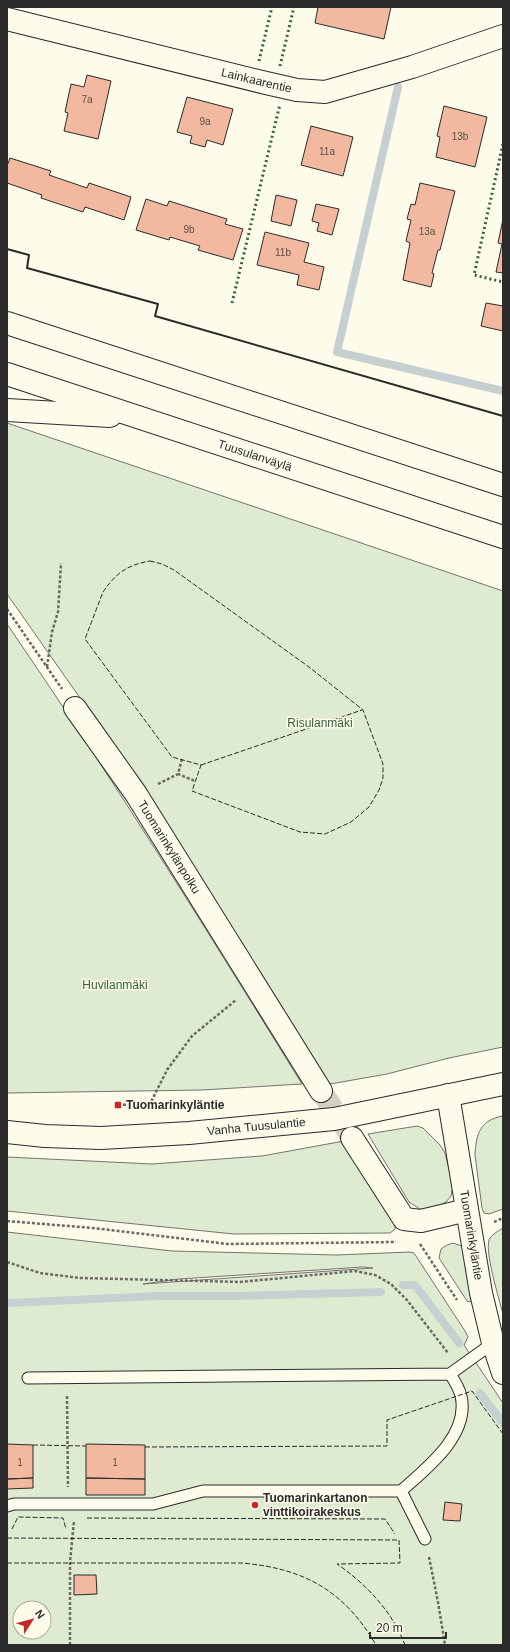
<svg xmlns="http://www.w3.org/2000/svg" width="510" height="1652" viewBox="0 0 510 1652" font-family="Helvetica,sans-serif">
  <rect width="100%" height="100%" fill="#fdfbea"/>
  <path fill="#deebd1" stroke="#74746e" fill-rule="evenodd" d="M7,423l496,168v456l-54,11 -62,16 -57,10 -172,-275 -151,-215z
    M7,624c103,150 199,305 295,460l-100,6 -195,3z
    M503,1116v93l-14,5 -5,-1 -2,-5 -7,-53c1,-21 5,-35 28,-39z
    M417,1126l6,2 17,17 5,8 8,33 -2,10 -5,6 -15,8 -8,1 -14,-9 -41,-68z
    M344,1141l51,83v5l-5,4 -156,1 -227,-23v-54l145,7 110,-8z
    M503,1228v86c-4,-15 -18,-61 -14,-74 2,-5 9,-9 14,-12z
    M7,1232l165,19 165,4 73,-3 4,1 51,78 3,6 -4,8 39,58v242h-496zM363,1267l10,1 -230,16 36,-5zM20,1608h24v24h-24z
    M453,1243l9,3 2,4 8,50 -2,2 -3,-1 -28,-43 2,-9 6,-4z"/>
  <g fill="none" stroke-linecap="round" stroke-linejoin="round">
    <path stroke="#c7d0d0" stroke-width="8" d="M398,87l-61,265 166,39
      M403,1285h12l44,58
      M9,1303l148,-7h77l147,-4
      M480,1393l23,30"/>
  </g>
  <path fill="#f2b8a0" stroke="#2b2b2b" d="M318,7h73l-7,32 -69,-16z
    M87,75l24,6 -13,58 -34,-8 4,-18 -3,-1 6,-28 13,3z
    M187,97l46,12 -10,36 -16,-5 -2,7 -15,-4 2,-7 -15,-4z
    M444,106l43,11 -12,50 -39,-10 4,-20 -3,-1z
    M311,126l42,11 -10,39 -42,-11z
    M10,158l41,13 -2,4 38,13 2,-5 42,14 -7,23 -39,-13 -2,5 -42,-14 1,-3 -35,-12v-17z
    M420,183l35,8 -15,59h-2l-6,23 2,1 -3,13 -28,-7 7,-37 -4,-2 5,-21 -4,-1 4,-15 4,1z
    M276,195l21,5 -6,26 -20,-5z
    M146,199l21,7 2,-5 58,18 -2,5 18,5 -10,31 -35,-10 2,-4 -30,-9 -1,3 -33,-10z
    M316,204l23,5 -7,26 -15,-4 2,-8 -7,-2z
    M503,219v54l-7,-1 6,-28 -4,-1z
    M265,232l44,11 -5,19 20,5 -5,23 -22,-5 2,-10 -42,-10z
    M486,303l17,3v25l-22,-5z
    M7,1444l26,1v33l-26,1z
    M86,1444l59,1v34l-59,-1z
    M33,1478v10l-26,1v-10z
    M86,1478l59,1v16h-59z
    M445,1502l17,2 -2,17 -17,-1z
    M74,1575h22l1,19 -23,1z"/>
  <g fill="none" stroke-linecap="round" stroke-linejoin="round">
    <path stroke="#d3d1c4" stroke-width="22" stroke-dasharray="22 11" stroke-linecap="butt" d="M321,1091l28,42"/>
    <defs>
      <path id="service" d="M28,1378l422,-4 43,-31
        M401,1491l24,48
        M7,1506l7,-2h139l50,-13h198c26,-23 69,-56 60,-95 -2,-8 -7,-16 -11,-22"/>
      <g id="minor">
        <path id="s1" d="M7,19l259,64 31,7 28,2 87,-25 91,-31"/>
        <path id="s2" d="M75,708l61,86 185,297"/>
        <path id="s3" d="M448,1095l33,198 12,50 10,30"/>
        <path d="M352,1138l52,81 17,2 46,-11"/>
      </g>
      <g id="primary">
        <path id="s4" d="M7,1132l38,4 56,2 88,-5 145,-14 169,-35"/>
      </g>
      <g id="motorway">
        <path d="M7,323l496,162"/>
        <path id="s5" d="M7,374l496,163"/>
        <path d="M7,410l103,6"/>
      </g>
    </defs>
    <use href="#service" stroke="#2b2b2b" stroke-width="13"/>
    <use href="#minor" stroke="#2b2b2b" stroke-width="24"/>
    <use href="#primary" stroke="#2b2b2b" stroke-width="24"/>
    <use href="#motorway" stroke="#2b2b2b" stroke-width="24"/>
    <path stroke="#6a6964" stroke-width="2.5" stroke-dasharray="3 2" stroke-linecap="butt" d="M7,609l55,80
      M47,667l5,-35 6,-20 3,-49
      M182,759l-4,15 17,7
      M158,784l20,-10
      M118,1105l32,-1 17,-34 25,-34 44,-36
      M7,1221l86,7 135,16 168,-2
      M494,1222l9,-4
      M420,1244l37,56
      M7,1262l33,11 40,5 160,4 115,-11 20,4 16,9 16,16 41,53
      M67,1396l1,91
      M429,1557l9,45 7,43
      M70,1645v-83l4,-41"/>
    <use href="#service" stroke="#fdfbea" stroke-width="11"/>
    <use href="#minor" stroke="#fdfbea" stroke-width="22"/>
    <use href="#primary" stroke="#fdfbea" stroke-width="22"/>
    <use href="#motorway" stroke="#fdfbea" stroke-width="22"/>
    <path stroke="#34623c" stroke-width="3" stroke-dasharray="2 3" stroke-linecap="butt" d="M259,61l13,-54
      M280,66l14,-59
      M503,144l-29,131 29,7
      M232,303l48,-199"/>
    <path stroke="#2b2b2b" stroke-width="1" stroke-dasharray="5 2" stroke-linecap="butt" d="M150,561l12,3 12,6 135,97 54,43 20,54v14l-4,12 -10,17 -18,15 -26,12 -25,-2 -108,-41 9,-26 -29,-8 -87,-118 18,-47c13,-19 24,-27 47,-31z
      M201,765l161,-55
      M33,1445l53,1
      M145,1447l242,-1v-26l85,-29 31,43
      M87,1518l298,1 10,15
      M12,1529l6,-12 45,1 3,11
      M7,1538l392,2 1,23 -63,1c29,20 55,47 68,81
      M7,1563h234c62,5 103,27 135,82"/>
    <path stroke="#2b2b2b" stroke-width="2" d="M7,249l22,6 -2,13 131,36 -3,12 348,100"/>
  </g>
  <g fill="#c62828" stroke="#fdfbea" stroke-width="1.5">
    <rect x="114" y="1101" width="8" height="8" rx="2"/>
    <circle cx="255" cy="1505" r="4"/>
  </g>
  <g text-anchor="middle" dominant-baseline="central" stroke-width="3" stroke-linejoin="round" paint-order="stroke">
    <g font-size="10" fill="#5d4e48">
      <text x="87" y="99">7a</text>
      <text x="205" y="121">9a</text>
      <text x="460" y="136">13b</text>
      <text x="327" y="151">11a</text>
      <text x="189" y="229">9b</text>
      <text x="427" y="231">13a</text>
      <text x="283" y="252">11b</text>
      <text x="20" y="1462">1</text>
      <text x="115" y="1462">1</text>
    </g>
    <g font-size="12" fill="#2b2b2b" stroke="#fdfbea">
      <text stroke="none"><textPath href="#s1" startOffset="257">Lainkaarentie</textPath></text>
      <text stroke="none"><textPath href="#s5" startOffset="261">Tuusulanväylä</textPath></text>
      <text stroke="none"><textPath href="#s2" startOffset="168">Tuomarinkylänpolku</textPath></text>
      <text stroke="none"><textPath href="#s4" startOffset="250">Vanha Tuusulantie</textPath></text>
      <text stroke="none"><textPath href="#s3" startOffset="142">Tuomarinkyläntie</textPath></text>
    </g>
    <g font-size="12" fill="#34623c" stroke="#fdfbea">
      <text x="320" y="723">Risulanmäki</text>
      <text x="115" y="985">Huvilanmäki</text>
    </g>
    <g font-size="12" font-weight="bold" fill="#2b2b2b" stroke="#fdfbea" text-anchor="start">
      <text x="126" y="1105">Tuomarinkyläntie</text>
      <text x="263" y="1498">Tuomarinkartanon<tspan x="263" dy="14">vinttikoirakeskus</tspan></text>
    </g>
  </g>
  <rect width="510" height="1652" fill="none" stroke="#2b2b2b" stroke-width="16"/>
  <g transform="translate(32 1620) rotate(54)"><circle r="19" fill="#fdfbea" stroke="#a9a89e"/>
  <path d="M0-3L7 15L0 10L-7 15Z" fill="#c62828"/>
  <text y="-6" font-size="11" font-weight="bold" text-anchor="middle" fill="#2b2b2b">N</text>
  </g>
  <path d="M370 1632v6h76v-6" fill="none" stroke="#2b2b2b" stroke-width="2"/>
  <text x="376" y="1632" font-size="12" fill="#2b2b2b" stroke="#fdfbea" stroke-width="3" paint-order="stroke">20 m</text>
</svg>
